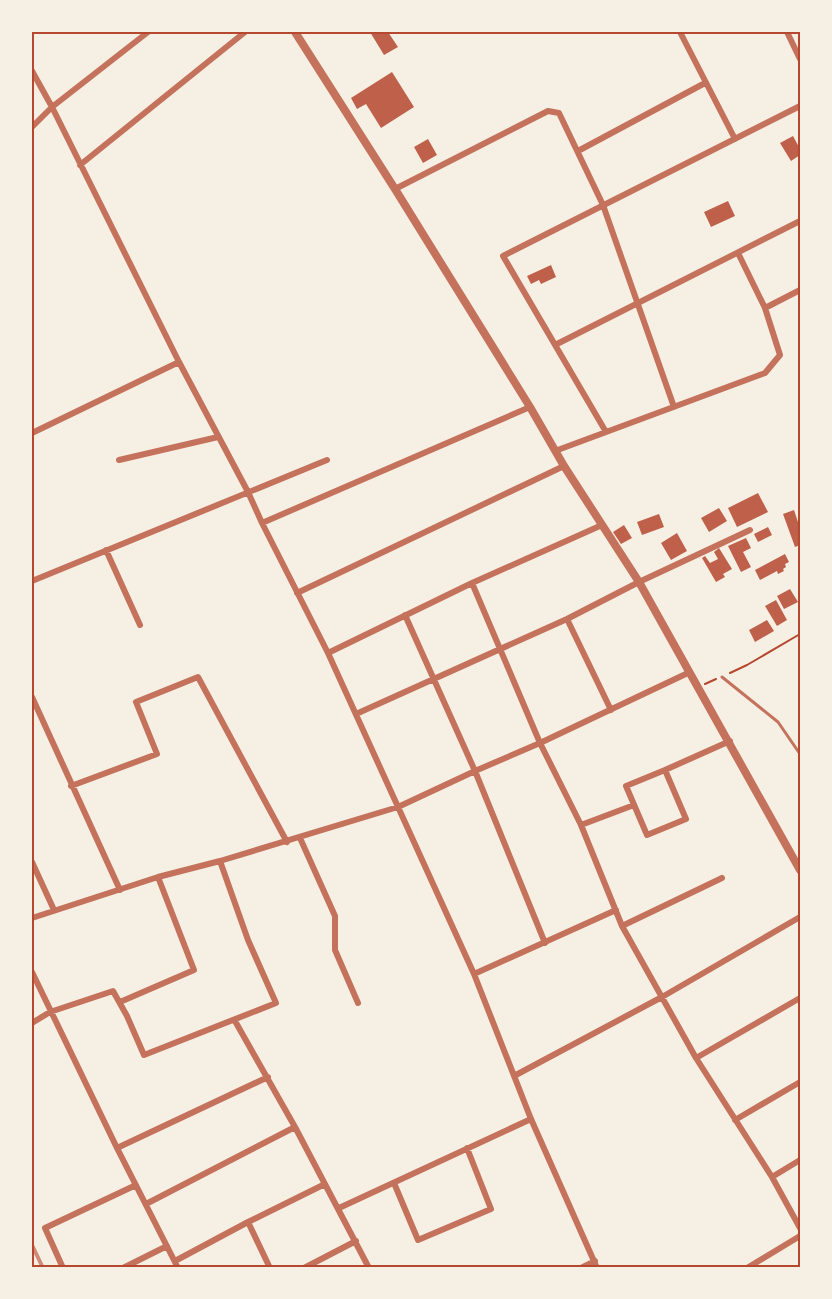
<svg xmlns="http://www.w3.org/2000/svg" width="832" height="1299" viewBox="0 0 832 1299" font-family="Manrope,sans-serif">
  <rect width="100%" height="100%" fill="#f6efe4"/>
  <path fill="#bf614a" d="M370,32h18l10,15 -14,8z
    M392,72l22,35 -33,21 -15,-24 -9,5 -6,-11z
    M793,136l7,13v6l-9,6 -11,-18z
    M428,139l9,16 -14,8 -9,-16z
    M728,201l7,15 -24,11 -7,-15z
    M551,265l5,12 -15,7 -2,-4 -8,4 -4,-8z
    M758,493l10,19 -31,15 -9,-19z
    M719,508l8,13 -18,11 -8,-14z
    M794,510l6,18v17l-5,2 -12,-33z
    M659,514l5,13 -22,8 -5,-13z
    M624,525l8,13 -11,6 -8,-12z
    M768,527l4,8 -14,7 -4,-8z
    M677,533l10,18 -16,9 -10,-17z
    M746,538l5,10 -8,4 8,15 -10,5 -13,-26z
    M719,548l13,21 -9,5 2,3 -9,5 -14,-24 3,-2 5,7 8,-4 -4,-7z
    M785,554l4,8 -4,2 1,3 -3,2 1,2 -6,3 -1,-3 -17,9 -5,-10z
    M790,589l8,13 -14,7 -7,-13z
    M776,600l11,20 -10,6 -12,-20z
    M767,620l7,11 -19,11 -6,-12z"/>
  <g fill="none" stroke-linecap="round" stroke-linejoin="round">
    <path stroke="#b5482f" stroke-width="2" d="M730,673l17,-8 53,-31
      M705,684l11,-5"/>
    <path stroke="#c5725c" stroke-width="3" d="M722,677l56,45 22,32"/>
    <path stroke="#c5725c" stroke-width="6" d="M680,32l55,107
      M787,32l13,27
      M32,71l20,36 127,255 69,130 14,31 66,130 146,321 57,145 66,149
      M32,127l20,-20 96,-75
      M578,151l127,-68
      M80,165l165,-133
      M395,189l153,-78 11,2 44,92 71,202
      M765,308l35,-18
      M555,345l245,-124
      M606,432l-103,-176 297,-150
      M32,433l147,-71
      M555,451l210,-78 15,-18 -15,-47 -27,-55
      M119,460l99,-23
      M262,523l268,-116
      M106,550l34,75
      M32,581l295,-121
      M472,583l68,160 41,82 41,101 74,132 76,119 28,51
      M297,593l267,-127
      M405,615l70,156 70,172
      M567,619l44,91
      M328,653l144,-70 130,-58
      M32,697l88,193
      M356,714l211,-95 72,-37 111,-52
      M665,770l21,49 -39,16 -21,-49z
      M665,770l65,-29
      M71,786l86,-32 -21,-52 62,-25 89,165
      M581,825l53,-20
      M300,838l35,78v34l23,53
      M32,862l22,48
      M32,918l126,-41 62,-16 178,-54 77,-36 65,-28 150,-71
      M622,926l100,-48
      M32,972l85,176 61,120
      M474,974l142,-64
      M120,1002l74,-32 -36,-93
      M235,1021l60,106 74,141
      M32,1023l18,-11 63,-21 14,25 17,39 132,-52 -28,-63 -28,-79
      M696,1058l104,-60
      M514,1076l148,-79 138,-80
      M735,1120l65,-38
      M117,1148l151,-71
      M772,1177l28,-17
      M394,1183l24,57 73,-31 -24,-61
      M146,1204l149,-77
      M339,1208l192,-89
      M248,1222l22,46
      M175,1261l73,-39 77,-38
      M63,1268l-18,-40 91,-43
      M123,1268l44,-22
      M304,1268l52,-27
      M581,1268l14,-7
      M747,1268l53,-32"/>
    <path stroke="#c5725c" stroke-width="8" d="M295,32l100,157 135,218 34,59 75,116 161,288"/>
    <path stroke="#cf8b77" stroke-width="4" d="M32,1245l11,23"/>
  </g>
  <rect width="832" height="1299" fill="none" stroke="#f6efe4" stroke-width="66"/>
  <rect x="33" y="33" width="766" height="1233" fill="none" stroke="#b5482f" stroke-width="2"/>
</svg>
